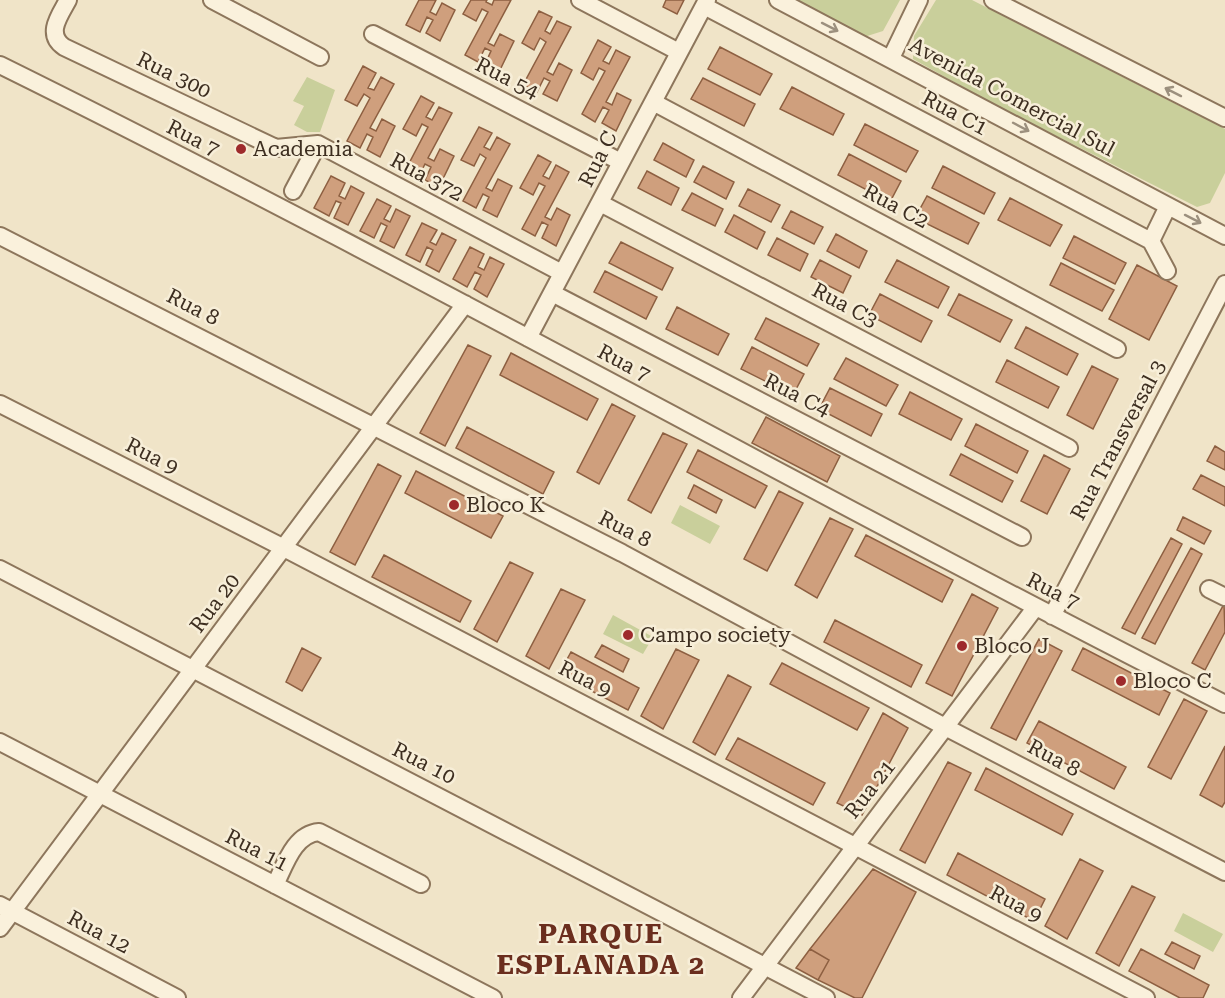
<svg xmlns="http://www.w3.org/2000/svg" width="1225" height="998" viewBox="0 0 1225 998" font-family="'Roboto Serif',serif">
  <rect width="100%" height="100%" fill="#f0e4c8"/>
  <path fill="#c9cf9b" d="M794,0h106l-17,31 -19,6z
    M936,0h36l253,129v44l-15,30 -13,4 -200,-101 -84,-47 1,-23z
    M307,77l28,13 -15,42h-13l-13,-7 10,-19 -11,-5z
    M680,505l40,21 -10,18 -39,-21z
    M613,615l40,22 -10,17 -40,-20z
    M1183,913l40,21 -10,18 -39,-21z"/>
  <path fill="#cf9f7d" stroke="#8d5f41" stroke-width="1.5" d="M419,0h17l-6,12 6,3 6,-12 13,7 -15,31 -14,-8 7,-13 -6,-3 -7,15 -14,-7z
    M471,0h16l-1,2 6,3 2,-5h17l-23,43 6,3 6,-12 14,7 -15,31 -14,-8 6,-13 -6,-3 -7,14 -13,-7 23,-43 -6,-3 -6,12 -13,-7z
    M666,0h18l-7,14 -14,-7z
    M539,11l13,6 -7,14 5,3 7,-13 14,6 -24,45 6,3 6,-12 13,7 -15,31 -14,-7 7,-13 -6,-3 -7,14 -14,-7 23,-43 -6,-4 -6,12 -12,-7z
    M598,40l13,7 -8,14 6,3 7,-14 14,7 -24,45 6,3 5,-12 14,7 -15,31 -14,-8 7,-13 -6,-3 -8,15 -13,-8 23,-43 -6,-3 -6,12 -12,-7z
    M720,47l52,27 -12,21 -52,-26z
    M363,66l13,7 -8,15 6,2 7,-13 13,7 -24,44 6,3 6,-12 13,7 -15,31 -13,-7 6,-13 -6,-3 -7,14 -13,-7 23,-43 -6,-4 -7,12 -12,-6z
    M703,78l52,26 -11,22 -53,-27z
    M792,87l52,27 -11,21 -53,-26z
    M421,96l13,7 -8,14 6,3 7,-13 13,6 -24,45 6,3 6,-12 14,7 -15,31 -14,-7 6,-13 -6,-3 -7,14 -13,-7 23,-44 -6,-3 -6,12 -13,-7z
    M865,124l53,27 -12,21 -52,-27z
    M479,127l13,6 -8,14 6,3 7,-13 13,7 -24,44 6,3 6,-12 14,7 -15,31 -14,-7 6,-13 -6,-3 -7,14 -13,-7 23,-43 -6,-4 -6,12 -13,-6z
    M663,143l31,17 -8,17 -32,-17z
    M849,154l52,27 -11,21 -52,-27z
    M538,155l13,7 -8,14 6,3 7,-14 13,7 -24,45 6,3 6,-12 13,7 -14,31 -14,-8 6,-13 -6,-3 -7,14 -13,-7 23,-43 -6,-3 -6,12 -13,-7z
    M703,166l31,16 -8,17 -32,-17z
    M943,166l52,27 -11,21 -52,-26z
    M647,171l32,17 -8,17 -33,-17z
    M331,176l14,7 -6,13 6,3 6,-13 13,7 -16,32 -14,-7 7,-15 -5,-2 -7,15 -15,-8z
    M748,189l32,16 -9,17 -32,-16z
    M692,193l31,16 -8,17 -33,-16z
    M927,196l52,27 -11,21 -53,-26z
    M1010,198l52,27 -12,21 -52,-26z
    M377,199l14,7 -7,13 6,3 6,-13 14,7 -16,32 -14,-7 7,-15 -6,-3 -7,15 -14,-7z
    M791,211l32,16 -9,17 -32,-16z
    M734,215l31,17 -8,17 -32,-17z
    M422,223l15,7 -7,12 6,3 6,-12 14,7 -17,32 -13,-7 7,-15 -6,-3 -7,15 -14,-7z
    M836,234l31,17 -8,17 -32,-17z
    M1074,236l52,27 -11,21 -52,-26z
    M777,238l31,16 -8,17 -32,-16z
    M621,242l52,26 -11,22 -53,-27z
    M470,247l14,7 -6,13 6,3 6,-13 14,7 -17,33 -13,-8 7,-14 -6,-3 -8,15 -14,-8z
    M820,260l31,16 -8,17 -32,-16z
    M897,260l52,27 -11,21 -53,-26z
    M1061,263l53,27 -12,21 -52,-26z
    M1137,265l40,21 -28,54 -40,-21z
    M605,271l52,26 -11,22 -52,-27z
    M880,294l52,27 -11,21 -52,-27z
    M959,294l53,26 -12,22 -52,-27z
    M677,307l52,27 -11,21 -52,-26z
    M766,318l53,26 -12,22 -52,-27z
    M1026,327l52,27 -11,21 -52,-27z
    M468,345l23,11 -46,90 -25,-13z
    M752,347l52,27 -11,21 -52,-26z
    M511,353l87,46 -11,21 -87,-45z
    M846,358l52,27 -12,21 -52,-27z
    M1007,360l52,27 -11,21 -52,-26z
    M1092,366l26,13 -25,50 -26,-14z
    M830,388l52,26 -11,22 -52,-27z
    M910,392l52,27 -11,21 -52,-26z
    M612,404l23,12 -36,68 -22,-12z
    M766,417l74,39 -13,26 -75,-39z
    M976,424l52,27 -11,22 -52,-27z
    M467,427l87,45 -11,22 -87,-46z
    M663,433l24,11 -36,69 -23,-13z
    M1215,446l10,6v18l-18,-9z
    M698,450l69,36 -12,22 -68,-36z
    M961,454l52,27 -11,21 -52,-27z
    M1044,455l26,14 -23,45 -26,-13z
    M378,464l23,12 -46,89 -25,-13z
    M416,471l87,45 -12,22 -86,-45z
    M1201,475l24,12v19l-32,-17z
    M694,485l28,15 -6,13 -28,-15z
    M779,491l24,12 -36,68 -23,-12z
    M1183,517l28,14 -7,13 -27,-14z
    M830,518l23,11 -36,69 -22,-13z
    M866,535l87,45 -11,22 -87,-46z
    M1171,538l11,6 -47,90 -13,-6z
    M1191,548l11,6 -47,90 -13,-6z
    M384,555l87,46 -11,21 -88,-45z
    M510,562l23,11 -36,69 -23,-13z
    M561,589l24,11 -36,69 -23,-13z
    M972,594l26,14 -46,88 -26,-13z
    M1224,604l1,28 -20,38 -13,-7z
    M835,620l87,45 -11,22 -87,-45z
    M1039,639l23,12 -46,89 -25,-12z
    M602,645l27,14 -6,13 -28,-15z
    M302,648l19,10 -19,33 -16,-9z
    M1083,648l87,45 -11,22 -87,-45z
    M676,649l23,11 -36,69 -22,-13z
    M571,652l68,36 -11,22 -69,-36z
    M782,663l87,45 -12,22 -87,-46z
    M728,675l23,12 -36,68 -22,-13z
    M1184,699l23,12 -36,68 -23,-12z
    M883,713l25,15 -46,87 -25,-12z
    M1039,721l87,46 -12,22 -87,-46z
    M738,738l87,45 -12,22 -87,-46z
    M1225,746v56l-3,5 -22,-12z
    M948,762l23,11 -46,90 -25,-13z
    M986,768l87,46 -11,21 -87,-45z
    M958,853l87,46 -11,22 -87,-46z
    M1080,859l23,12 -36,68 -22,-13z
    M873,869l43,23 -54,106h-7l-37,-18 11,-20 -19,-11z
    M1132,886l23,11 -36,69 -23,-13z
    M1172,942l28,14 -6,13 -29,-15z
    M810,949l19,11 -11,20 -22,-12z
    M1141,949l68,36 -6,13h-23l-51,-27z"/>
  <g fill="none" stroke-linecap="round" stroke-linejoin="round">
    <defs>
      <path id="minor" d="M68,0c-8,15 -23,34 -4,47l212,101 42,-4
        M212,0l108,57
        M580,0l99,52
        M778,0l447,236
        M993,0l232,118
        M704,6l447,235 17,-35
        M373,34l248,128
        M891,58l28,-58
        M0,65c413,204 814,431 1225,639
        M653,102l464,247
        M293,191l25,-47 244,129
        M600,203l469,245
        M0,236l622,317 325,175 278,144
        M1151,241l16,30
        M552,293l470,244
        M528,338l179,-338
        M0,404l284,144 862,450
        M0,569l826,429
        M1209,589l16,8
        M1052,616l173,-332
        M0,742l493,256
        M275,885c10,-20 19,-51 44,-53l102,52
        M0,905l177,93
        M0,928l465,-624
        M741,998l294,-390"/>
    </defs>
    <use href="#minor" stroke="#8d765c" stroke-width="20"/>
    <use href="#minor" stroke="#faf1dc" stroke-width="16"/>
  </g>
  <defs><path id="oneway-shaft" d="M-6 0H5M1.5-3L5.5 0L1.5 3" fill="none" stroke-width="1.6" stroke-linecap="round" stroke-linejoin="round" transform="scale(1.5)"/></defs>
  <g stroke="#9c907e">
    <use href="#oneway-shaft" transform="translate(830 27) rotate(27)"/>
    <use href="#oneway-shaft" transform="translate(1173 92) rotate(-153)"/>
    <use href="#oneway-shaft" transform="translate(1021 127) rotate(28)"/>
    <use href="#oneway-shaft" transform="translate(1193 219) rotate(27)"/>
  </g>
  <g fill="#9e2a2b" stroke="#f7eed8" stroke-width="2">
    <circle cx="241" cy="149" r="6"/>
    <circle cx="454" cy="505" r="6"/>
    <circle cx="628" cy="635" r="6"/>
    <circle cx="962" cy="646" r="6"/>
    <circle cx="1121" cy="681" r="6"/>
  </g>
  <g text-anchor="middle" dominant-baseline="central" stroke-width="5" stroke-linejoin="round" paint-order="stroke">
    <g font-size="21" fill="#3d2e20" stroke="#f7eed8">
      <text transform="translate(174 75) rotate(26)">Rua 300</text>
      <text transform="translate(507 78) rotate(27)">Rua 54</text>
      <text transform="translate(1012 97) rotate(28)">Avenida Comercial Sul</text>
      <text transform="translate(955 113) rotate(28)">Rua C1</text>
      <text transform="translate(193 138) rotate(27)">Rua 7</text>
      <text transform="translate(598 159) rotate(-63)">Rua C</text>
      <text transform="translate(427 177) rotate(28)">Rua 372</text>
      <text transform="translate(896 206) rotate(28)">Rua C2</text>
      <text transform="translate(845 305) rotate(28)">Rua C3</text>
      <text transform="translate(193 307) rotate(27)">Rua 8</text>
      <text transform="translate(624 363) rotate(28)">Rua 7</text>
      <text transform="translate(797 395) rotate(27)">Rua C4</text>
      <text transform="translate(1118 440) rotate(-62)">Rua Transversal 3</text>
      <text transform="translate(152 456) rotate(27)">Rua 9</text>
      <text transform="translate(625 529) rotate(27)">Rua 8</text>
      <text transform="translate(1053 591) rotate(27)">Rua 7</text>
      <text transform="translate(215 603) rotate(-53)">Rua 20</text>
      <text transform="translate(585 679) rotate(27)">Rua 9</text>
      <text transform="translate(1054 758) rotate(28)">Rua 8</text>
      <text transform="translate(424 763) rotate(27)">Rua 10</text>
      <text transform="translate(870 789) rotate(-52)">Rua 21</text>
      <text transform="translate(257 850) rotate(27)">Rua 11</text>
      <text transform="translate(1016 904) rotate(28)">Rua 9</text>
      <text transform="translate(99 932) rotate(28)">Rua 12</text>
    </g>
    <g font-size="21" fill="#3d2e20" stroke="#f7eed8" text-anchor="start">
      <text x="253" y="149">Academia</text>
      <text x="466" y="505">Bloco K</text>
      <text x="640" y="635">Campo society</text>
      <text x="974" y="646">Bloco J</text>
      <text x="1133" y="681">Bloco C</text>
    </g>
    <g font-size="27" font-weight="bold" letter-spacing="1.5" fill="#6b2e1e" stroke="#f7eed8">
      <text x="601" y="934">PARQUE<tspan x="601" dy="31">ESPLANADA 2</tspan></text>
    </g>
  </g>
</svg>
